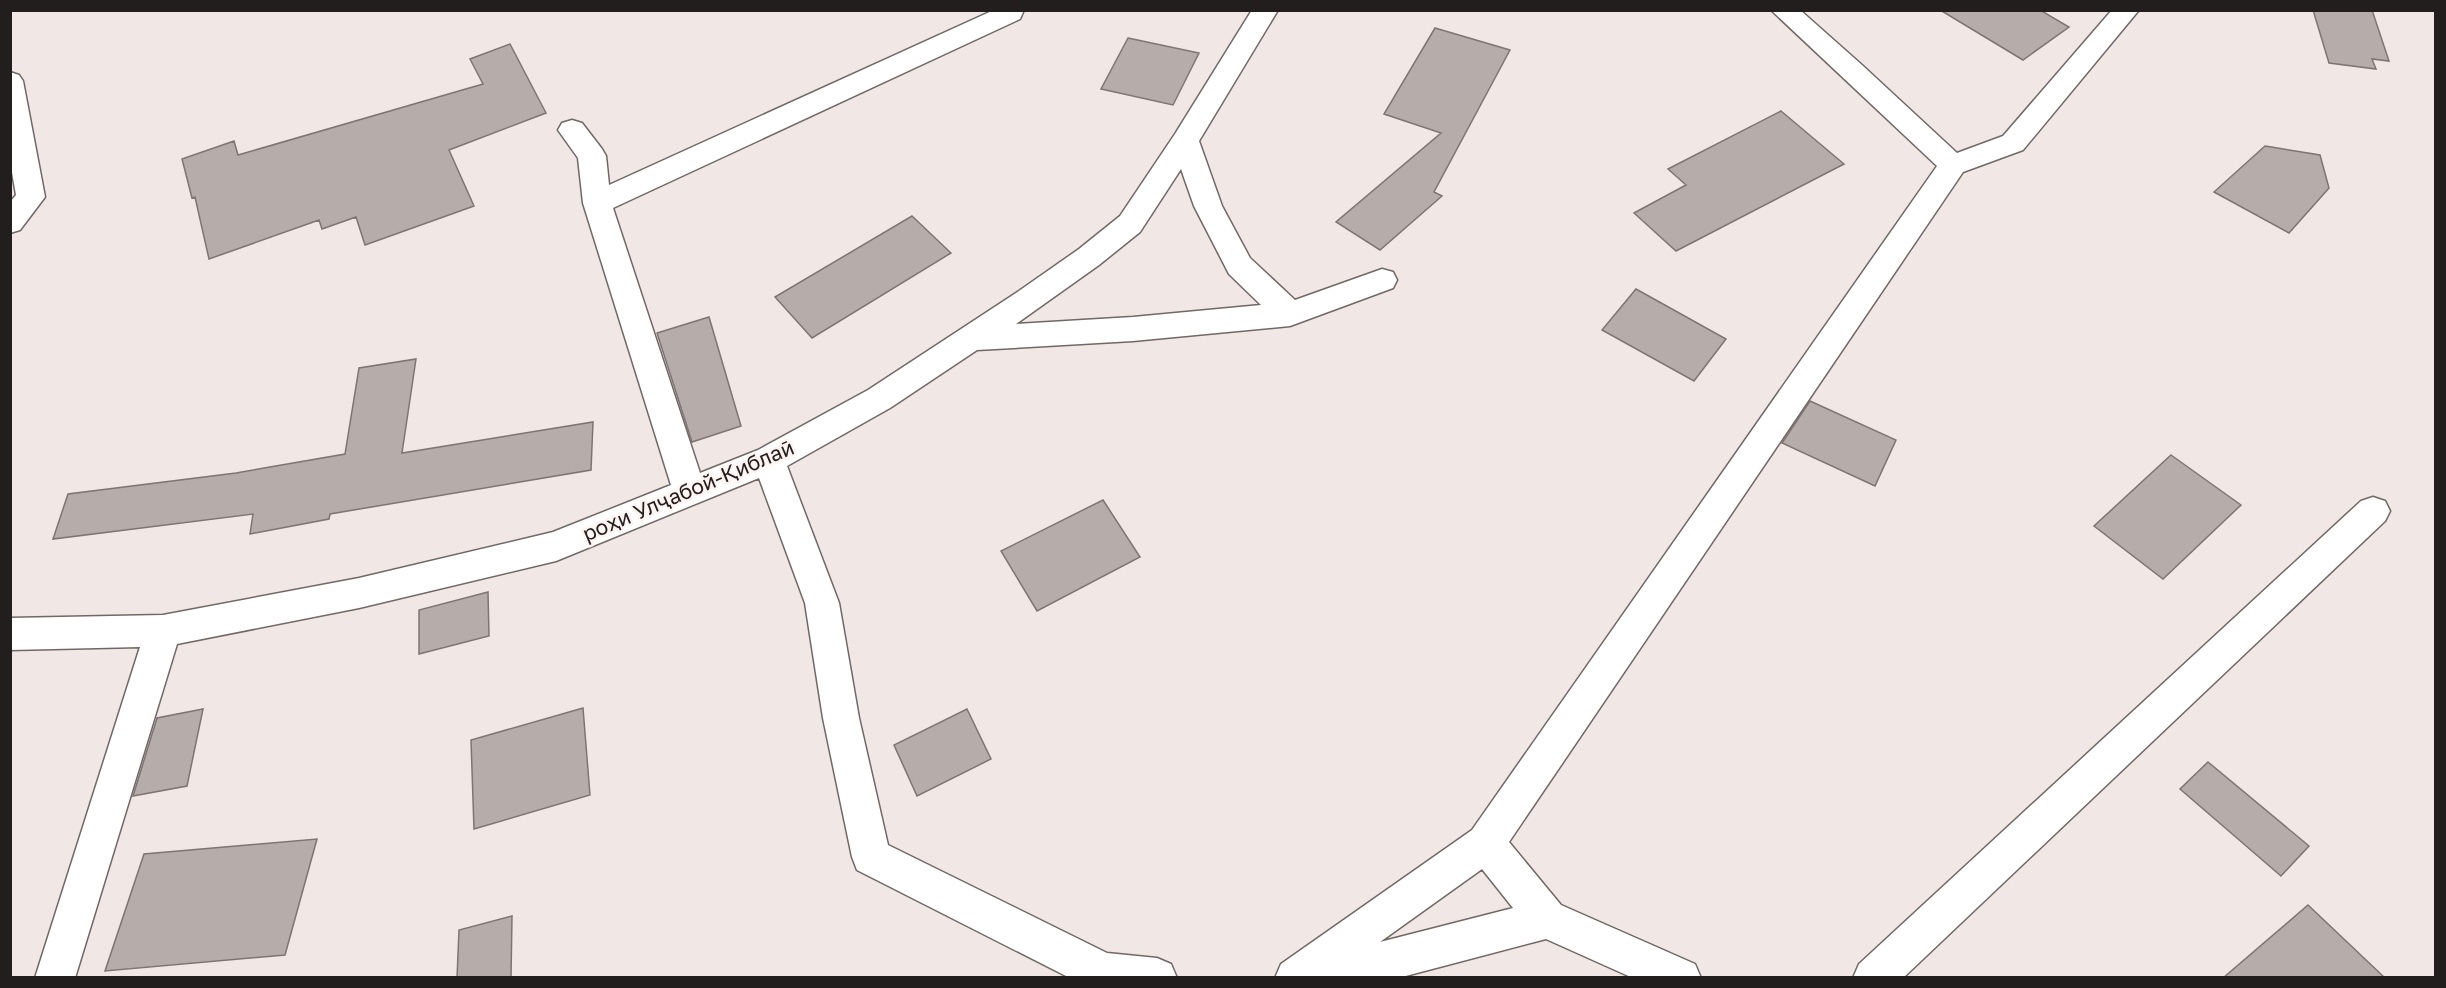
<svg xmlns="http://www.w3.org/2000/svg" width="2446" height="988" viewBox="0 0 2446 988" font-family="'Golos Text',sans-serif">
  <rect width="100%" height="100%" fill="#f1e7e5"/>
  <path fill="#b6adab" stroke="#7e7573" stroke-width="1.5" d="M1940,10h100l29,17 -46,33z
    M2313,10h59l17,51 -17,-2 4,10 -47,-6z
    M1435,28l75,22 -76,142 8,4 -62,54 -44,-28 105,-89 -57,-19z
    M1128,38l71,15 -26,52 -72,-16z
    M510,44l36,69 -97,37 25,56 -109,39 -9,-28 -34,12 -3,-9 -110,39 -14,-62 -3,1 -10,-39 52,-18 4,14 245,-71 -13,-25z
    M1781,111l63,53 -168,87 -42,-38 52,-28 -18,-16z
    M2265,146l55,9 9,33 -40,45 -75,-41z
    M912,216l39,37 -139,85 -37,-41z
    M1636,289l90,50 -32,42 -92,-51z
    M709,317l32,109 -49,16 -35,-109z
    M416,359l-14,94 191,-31 -2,48 -261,44 -1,5 -79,15 3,-20 -200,25 15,-45 168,-21 109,-19 14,-86z
    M1810,401l86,39 -21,46 -93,-43z
    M2171,455l70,50 -78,74 -69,-53z
    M1103,500l37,57 -103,54 -36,-60z
    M488,592l1,44 -70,18v-44z
    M583,708l7,87 -116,34 -3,-89z
    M203,709l-16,77 -54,10 24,-78z
    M967,709l24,50 -74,37 -23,-51z
    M2208,762l101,84 -28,30 -101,-87z
    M317,839l-32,116 -180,16 39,-117z
    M2308,905l77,73h-162z
    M512,916l-1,62h-54l2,-48z"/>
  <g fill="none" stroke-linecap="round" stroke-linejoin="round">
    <defs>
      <path id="minor" d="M994,10h30l-4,9 -407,189 87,265 58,-23 110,-60 148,-97 63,-44 41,-33 55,-82 77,-124h26l-79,131 23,65 28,52 45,42 87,-31 11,3 4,8 -4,8 -103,38 -157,15 -156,9 -87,58 -103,58 52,137 20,115 29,127 219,108 50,5 14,6 6,14h-107l-213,-108 -5,-13 -29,-139 -18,-115 -46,-125 -203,83 -197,47 -182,36 -102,334h-40l105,-331 -130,3v-32l153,-3 196,-37 194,-46 118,-47 -88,-282 -5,-45 -20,-28 4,-7 10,-3 10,3 20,26 4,7 3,29zM1181,169l13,37 35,68 32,31 -128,12 -117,7 83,-59 41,-33z
        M1771,10h29l62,55 95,88 46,-17 109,-126h27l-116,140 -60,22 -454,670 52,63 134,59 6,14h-68l-87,-39 -148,39h-123l6,-14 191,-134 465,-664zM1482,869l31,39 -133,34z
        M10,72l9,3 4,6 22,116 -25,33 -10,3v-31l6,-7 -6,-34z
        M2373,497l12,4 5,10 -5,10 -482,457h-50l6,-14 502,-463z"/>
    </defs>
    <use href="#minor" stroke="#716866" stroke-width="3"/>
    <use href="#minor" fill="#fff" fill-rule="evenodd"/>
  </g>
  <g text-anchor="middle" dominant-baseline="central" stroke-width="5" stroke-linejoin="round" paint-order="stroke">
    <g font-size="21" fill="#211e1d" stroke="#fef4f2">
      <text transform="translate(688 490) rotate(-23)">роҳи Улҷабой-Қиблаӣ</text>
    </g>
  </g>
  <rect width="2446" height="988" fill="none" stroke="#211e1d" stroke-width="24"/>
</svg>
